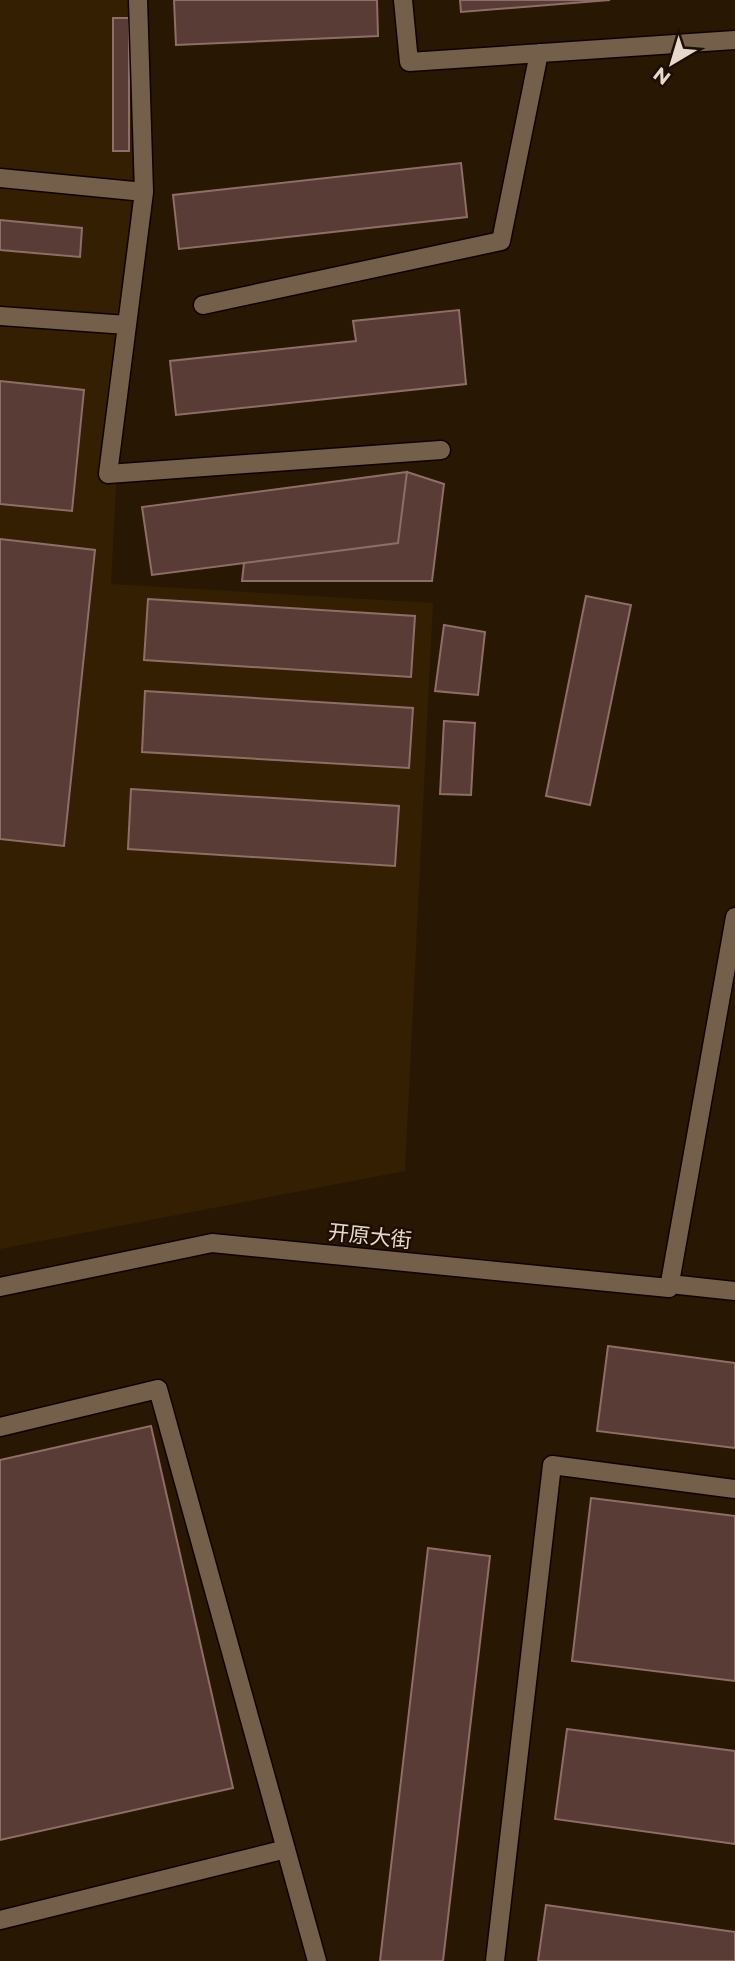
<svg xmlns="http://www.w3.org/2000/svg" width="735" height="1961" viewBox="0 0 735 1961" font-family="Montserrat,'Noto Sans SC',sans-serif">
  <rect width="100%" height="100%" fill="#281703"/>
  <path fill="#351f03" d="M0,0h141l-30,584 322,19 -28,568 -405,78z"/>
  <path fill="#593c35" stroke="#8e6e66" stroke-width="2" d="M174,0h203l1,36 -202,9z
    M460,0h150l-149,12z
    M113,18h16v133h-16z
    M461,163l6,54 -288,32 -6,-54z
    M0,220l82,8 -2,29 -80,-7z
    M459,310l7,74 -290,31 -6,-54 186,-20 -3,-20z
    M0,381l84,9 -12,121 -72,-7z
    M407,472l-9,71 -246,32 -10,-68z
    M407,472l37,12 -12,97h-190l2,-18 154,-20z
    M0,539l95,11 -31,296 -64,-7z
    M586,596l45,9 -41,200 -44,-9z
    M148,599l267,17 -4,61 -267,-17z
    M444,625l41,7 -7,63 -43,-4z
    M145,691l268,17 -4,60 -267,-16z
    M444,721l31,2 -4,72 -31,-1z
    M131,789l268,17 -4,60 -267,-17z
    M608,1346l127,17v85l-138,-17z
    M151,1426l82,362 -233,52v-380z
    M591,1498l144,18v165l-163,-20z
    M428,1548l62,8 -47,405h-63z
    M567,1729l168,22v93l-180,-25z
    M546,1905l189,27v29h-197z"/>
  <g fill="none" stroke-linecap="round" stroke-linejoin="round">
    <defs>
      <path id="minor" d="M138,0l6,192 -36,282 333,-24
        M403,0l6,62 326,-22
        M0,178l144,14
        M203,305l298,-64 38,-188
        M0,316l127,9
        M0,1287l212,-44 457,45 1,-4 65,7
        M669,1288l66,-371
        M0,1427l158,-38 159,572
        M0,1920l286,-71
        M495,1961l57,-496 183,24"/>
    </defs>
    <use href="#minor" stroke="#100300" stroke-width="21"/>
    <use href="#minor" stroke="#74604a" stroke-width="18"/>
  </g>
  <g text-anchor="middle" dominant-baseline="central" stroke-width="5" stroke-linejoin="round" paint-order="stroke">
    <g font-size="21" fill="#e5d9cd" stroke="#1e0e00">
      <text transform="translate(370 1236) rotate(6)">开原大街</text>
    </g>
  </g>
  <g transform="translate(672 63) rotate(218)" stroke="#1e0e00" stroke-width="5" paint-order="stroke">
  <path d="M0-5L12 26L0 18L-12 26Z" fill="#e5d9cd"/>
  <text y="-10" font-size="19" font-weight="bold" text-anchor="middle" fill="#e5d9cd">N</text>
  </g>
</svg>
